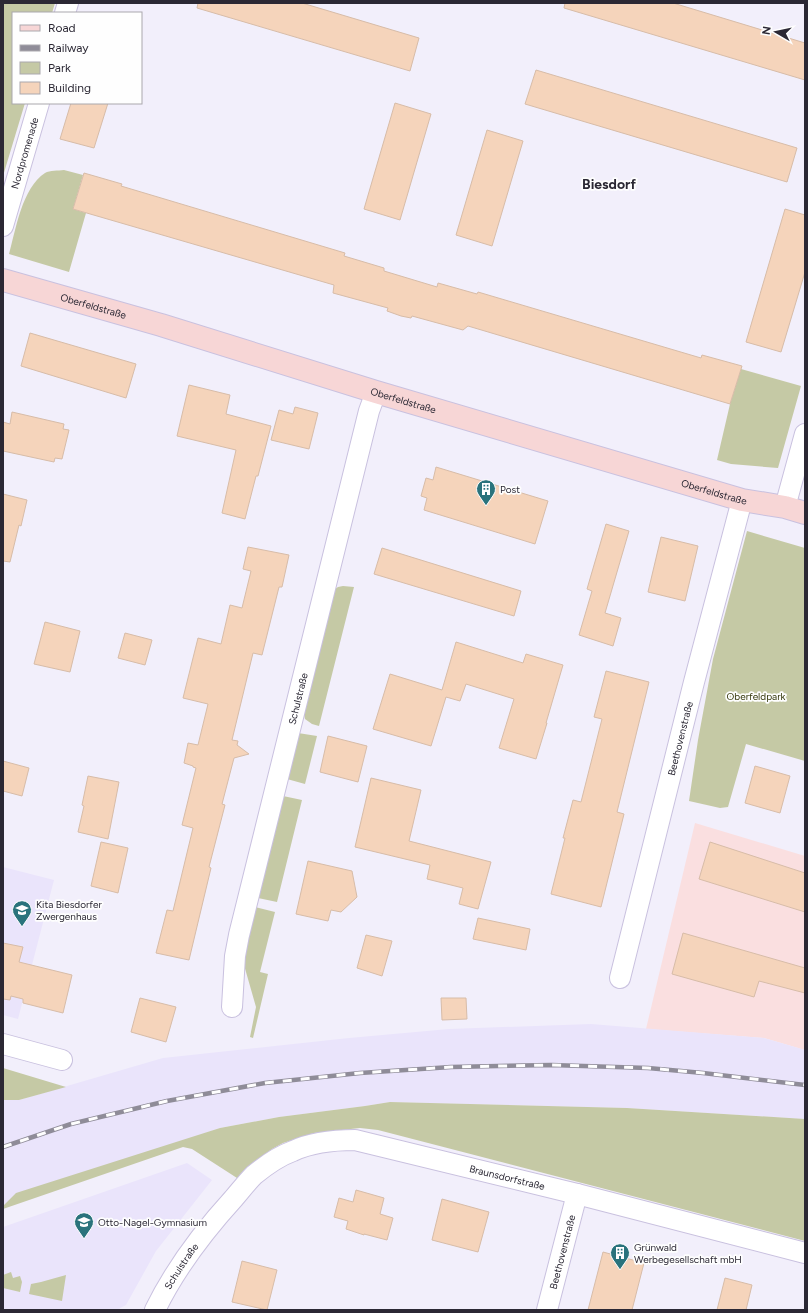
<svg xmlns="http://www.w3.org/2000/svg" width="808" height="1313" viewBox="0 0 808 1313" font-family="Figtree,sans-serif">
  <rect width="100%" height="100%" fill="#f2effb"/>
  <path fill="#fadfe0" d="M695,823l110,33v194l-41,-12 -118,-9z"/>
  <path fill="#eae4fb" d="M3,867l51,13 -36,139 -15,-4z
    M591,1024l173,14 41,12v69l-178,-11 -237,-6 -25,4 -86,11 -59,11 -217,78v-106h16l144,-42 186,-20 100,-9z
    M187,1163l25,17 -56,71 -30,54 -6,3 -1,2h-116v-83z"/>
  <path fill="#c5c9a5" d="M3,3h52l-3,10h-39v90h12l-22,73z
    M64,170l19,5 -10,34 13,4 -17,59 -60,-18c7,-25 13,-66 36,-81 5,-3 13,-2 19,-3z
    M741,369l60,17 -23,82 -47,-4 -14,-4 13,-56z
    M747,531l58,17v213l-59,-17 -18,63 -8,1 -31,-7 9,-61 15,-81z
    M343,586l11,1 -35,139 -7,-2 -7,-5 -2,-9 32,-121 3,-2z
    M298,733l19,3 -12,48 -18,-5z
    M283,796l19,4 -25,102 -19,-4z
    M255,907l20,5 -15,60 8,2 -15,64 -3,-1 6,-30 -12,-42v-6z
    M3,1068l63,19 -47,13h-16z
    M390,1102l237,6 178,11v122l-427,-111 -18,-2 -46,5 -31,10 -11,6 -26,19 -9,10 -45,-29 -9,-2 -180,62v-3l13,-13 204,-65 59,-11 86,-11z
    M11,1272l2,6 7,-2 2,6 -2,10 -17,-4v-13z
    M66,1275l-4,26 -33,-7 2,-10 10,-2z"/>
  <path fill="#f5d4bb" stroke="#d7bca8" d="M198,3h104l117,35 -9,33 -213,-63z
    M565,3h108l132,40v37l-241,-72z
    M536,70l261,78 -10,34 -262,-78z
    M71,103h37l-14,45 -34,-9z
    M395,103l36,11 -31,106 -36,-11z
    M487,130l36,11 -31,105 -36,-11z
    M84,173l38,11 -1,2 224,67 -1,3 40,12v3l53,16 1,-4 39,11 1,-2 223,66 1,-3 40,11 -12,38 -262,-78 -5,4 -51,-14 -1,2 -10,-2 -14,-5 1,-3 -55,-15 1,-8 -261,-76z
    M785,209l20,6v57l-24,80 -35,-10z
    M30,333l106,31 -10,34 -105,-32z
    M189,385l41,10 -4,19 45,12 -13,50h-2l-11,43 -23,-6 14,-63 -59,-14z
    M295,407l23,6 -9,36 -38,-9 8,-30 14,4z
    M12,412l52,12 -1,5 6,1 -7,29 -7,-1 -1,4 -51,-11v-29l7,2z
    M436,467l112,34 -13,43 -111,-34 3,-12 -6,-2 5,-18 7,2z
    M3,494l24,6 -6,26 -2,-1 -9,37 -7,-1z
    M606,524l23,7 -24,82 16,5 -8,28 -34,-11 13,-44 -5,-2z
    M661,537l37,9 -13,55 -37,-9z
    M248,547l41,8 -7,32h-3l-17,68 -9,-2 -21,87 6,1 -1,4 12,9 -15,4 -12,46 3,1 -16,62 2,1 -22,92 -33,-7 11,-43 6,1 20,-83 -11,-3 14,-57 -3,-1v-1l-9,-3 4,-20 10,2 10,-41 -25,-6 15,-60 23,6 9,-39 12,3 9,-37 -8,-2z
    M382,548l139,43 -7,25 -140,-42z
    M45,622l35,9 -10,41 -36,-8z
    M125,633l27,7 -7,25 -27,-7z
    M456,642l67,21 3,-9 37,11 -17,58h1l-11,36 -37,-11 15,-49 -48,-15 -6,17 -14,-4 -15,49 -58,-17 17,-55 52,16z
    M606,671l43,11 -32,130 7,2 -23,93 -50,-13 14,-56h-2l10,-38 8,2 21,-83 -8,-2z
    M328,736l39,10 -9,36 -38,-10z
    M3,761l26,7 -7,28 -19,-5z
    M755,766l35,10 -10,37 -35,-10z
    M88,776l31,6 -11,57 -30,-7 6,-26 -2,-1z
    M371,778l50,12 -12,51 82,21 -13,47 -19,-5 4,-16 -36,-9 3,-14 -75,-18z
    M101,842l27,6 -10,45 -27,-7z
    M710,842l95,31v39l-106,-33z
    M308,861l44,10 5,26 -16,15 -10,-2 -3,11 -32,-7z
    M478,918l52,11 -4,21 -53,-11z
    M683,933l122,35v25l-46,-12 -5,16 -82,-23z
    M366,935l26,6 -10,35 -25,-8z
    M3,943l20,4 -4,15 53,13 -9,38 -40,-10v-4l-12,-3 -1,4 -7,-1z
    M140,998l36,9 -10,35 -35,-10z
    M441,998h25l1,21 -25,1z
    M356,1190l28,8 -4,16 13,4 -6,22 -23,-6v1l-18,-6 2,-8 -14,-4 5,-19 14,4z
    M442,1199l47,13 -11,40 -46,-12z
    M603,1252l41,11 -12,47h-44z
    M242,1261l35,9 -10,40 -35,-8z
    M725,1278l27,7 -6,25h-29z"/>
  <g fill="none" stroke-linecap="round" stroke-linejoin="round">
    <defs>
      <g id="street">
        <path d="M65,13l3,-10"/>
        <path id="s1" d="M3,226l36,-123"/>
        <path d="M785,507l20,-73"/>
        <path id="s2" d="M620,978l74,-296 48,-182"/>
        <path id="s3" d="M232,1007l3,-51 4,-21 130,-524 7,-19"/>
        <path d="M3,1044l59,16"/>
        <path id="s4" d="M155,1310c20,-41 48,-78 79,-112 6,-7 13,-16 20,-23 11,-9 25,-19 39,-24 19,-9 41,-11 62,-11l222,54 228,59"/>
        <path id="s5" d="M547,1310l30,-116"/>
      </g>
      <g id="secondary">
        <path id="s6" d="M3,280l158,45 215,67 366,108 43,7 20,6"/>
      </g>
    </defs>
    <use href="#street" stroke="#c9c1df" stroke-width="22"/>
    <use href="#secondary" stroke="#c9c1df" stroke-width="24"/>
    <use href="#street" stroke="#fff" stroke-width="20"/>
    <use href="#secondary" stroke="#f7d6d6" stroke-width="22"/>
    <defs>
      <path id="rail" d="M3,1147l68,-23 96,-23 98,-18 95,-10 91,-6 100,-2 97,3 55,5 102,12"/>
    </defs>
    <use href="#rail" stroke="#8f8c98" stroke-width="4.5"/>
    <use href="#rail" stroke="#fefefe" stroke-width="3" stroke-dasharray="9" stroke-linecap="butt"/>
  </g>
  <defs>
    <symbol id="building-pin" viewBox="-11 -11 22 30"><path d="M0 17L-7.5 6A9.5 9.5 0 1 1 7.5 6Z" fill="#2a737c" stroke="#fefefe"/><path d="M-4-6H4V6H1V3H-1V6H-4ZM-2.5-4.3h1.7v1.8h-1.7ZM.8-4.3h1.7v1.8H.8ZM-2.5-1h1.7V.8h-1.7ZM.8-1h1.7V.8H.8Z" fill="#fff"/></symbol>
    <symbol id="school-pin" viewBox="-11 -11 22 30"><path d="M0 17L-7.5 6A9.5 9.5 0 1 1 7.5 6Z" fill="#2a737c" stroke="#fefefe"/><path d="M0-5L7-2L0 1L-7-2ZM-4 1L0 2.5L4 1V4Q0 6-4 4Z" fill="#fff"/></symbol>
  </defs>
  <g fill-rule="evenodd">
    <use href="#building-pin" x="475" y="478" width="22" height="30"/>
    <use href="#school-pin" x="11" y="899" width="22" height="30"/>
    <use href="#school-pin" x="73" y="1211" width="22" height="30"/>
    <use href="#building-pin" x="609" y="1242" width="22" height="30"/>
  </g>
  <g text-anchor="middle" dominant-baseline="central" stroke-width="3.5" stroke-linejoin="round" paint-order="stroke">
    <g font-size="10" fill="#2b2834" stroke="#fefefe">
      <text stroke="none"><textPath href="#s1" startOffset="76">Nordpromenade</textPath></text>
      <text stroke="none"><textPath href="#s6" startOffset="94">Oberfeldstraße</textPath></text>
      <text stroke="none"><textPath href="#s6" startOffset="418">Oberfeldstraße</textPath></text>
      <text stroke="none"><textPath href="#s6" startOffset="742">Oberfeldstraße</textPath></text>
      <text stroke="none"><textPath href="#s3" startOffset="316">Schulstraße</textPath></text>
      <text stroke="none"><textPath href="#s2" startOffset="247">Beethovenstraße</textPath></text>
      <text stroke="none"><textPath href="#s4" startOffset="434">Braunsdorfstraße</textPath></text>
      <text stroke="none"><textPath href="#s5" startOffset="60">Beethovenstraße</textPath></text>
      <text stroke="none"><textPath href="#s4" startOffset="51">Schulstraße</textPath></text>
    </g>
    <g font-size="10" fill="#2b2834" stroke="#fefefe" text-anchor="start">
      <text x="500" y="489">Post</text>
      <text x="36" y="904">Kita Biesdorfer<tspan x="36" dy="12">Zwergenhaus</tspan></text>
      <text x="98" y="1222">Otto-Nagel-Gymnasium</text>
      <text x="634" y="1247">Grünwald<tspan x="634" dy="12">Werbegesellschaft mbH</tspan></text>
    </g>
    <g font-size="10" fill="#34370a" stroke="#fefefe">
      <text x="756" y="696">Oberfeldpark</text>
    </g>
    <g font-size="14" font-weight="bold" fill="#2b2834" stroke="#fefefe">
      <text x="609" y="184">Biesdorf</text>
    </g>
  </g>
  <rect width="808" height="1313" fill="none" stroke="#2b2834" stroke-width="8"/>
  <rect x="12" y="12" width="130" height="92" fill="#fefefe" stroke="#aaa8ad"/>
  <rect x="20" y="25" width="20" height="6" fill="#f7d6d6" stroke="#aaa8ad"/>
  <text x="48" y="32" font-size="12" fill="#2b2834">Road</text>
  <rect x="20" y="45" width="20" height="6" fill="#8f8c98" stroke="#aaa8ad"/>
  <text x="48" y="52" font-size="12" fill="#2b2834">Railway</text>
  <rect x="20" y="62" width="20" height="12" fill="#c5c9a5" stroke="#aaa8ad"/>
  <text x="48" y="72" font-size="12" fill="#2b2834">Park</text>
  <rect x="20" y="82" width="20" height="12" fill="#f5d4bb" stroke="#aaa8ad"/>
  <text x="48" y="92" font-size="12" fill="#2b2834">Building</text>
  <g transform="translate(776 32) rotate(279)" stroke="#fefefe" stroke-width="3" paint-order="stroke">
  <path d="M0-3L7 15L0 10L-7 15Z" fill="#2b2834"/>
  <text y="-6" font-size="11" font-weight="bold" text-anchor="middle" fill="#2b2834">N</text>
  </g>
</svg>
